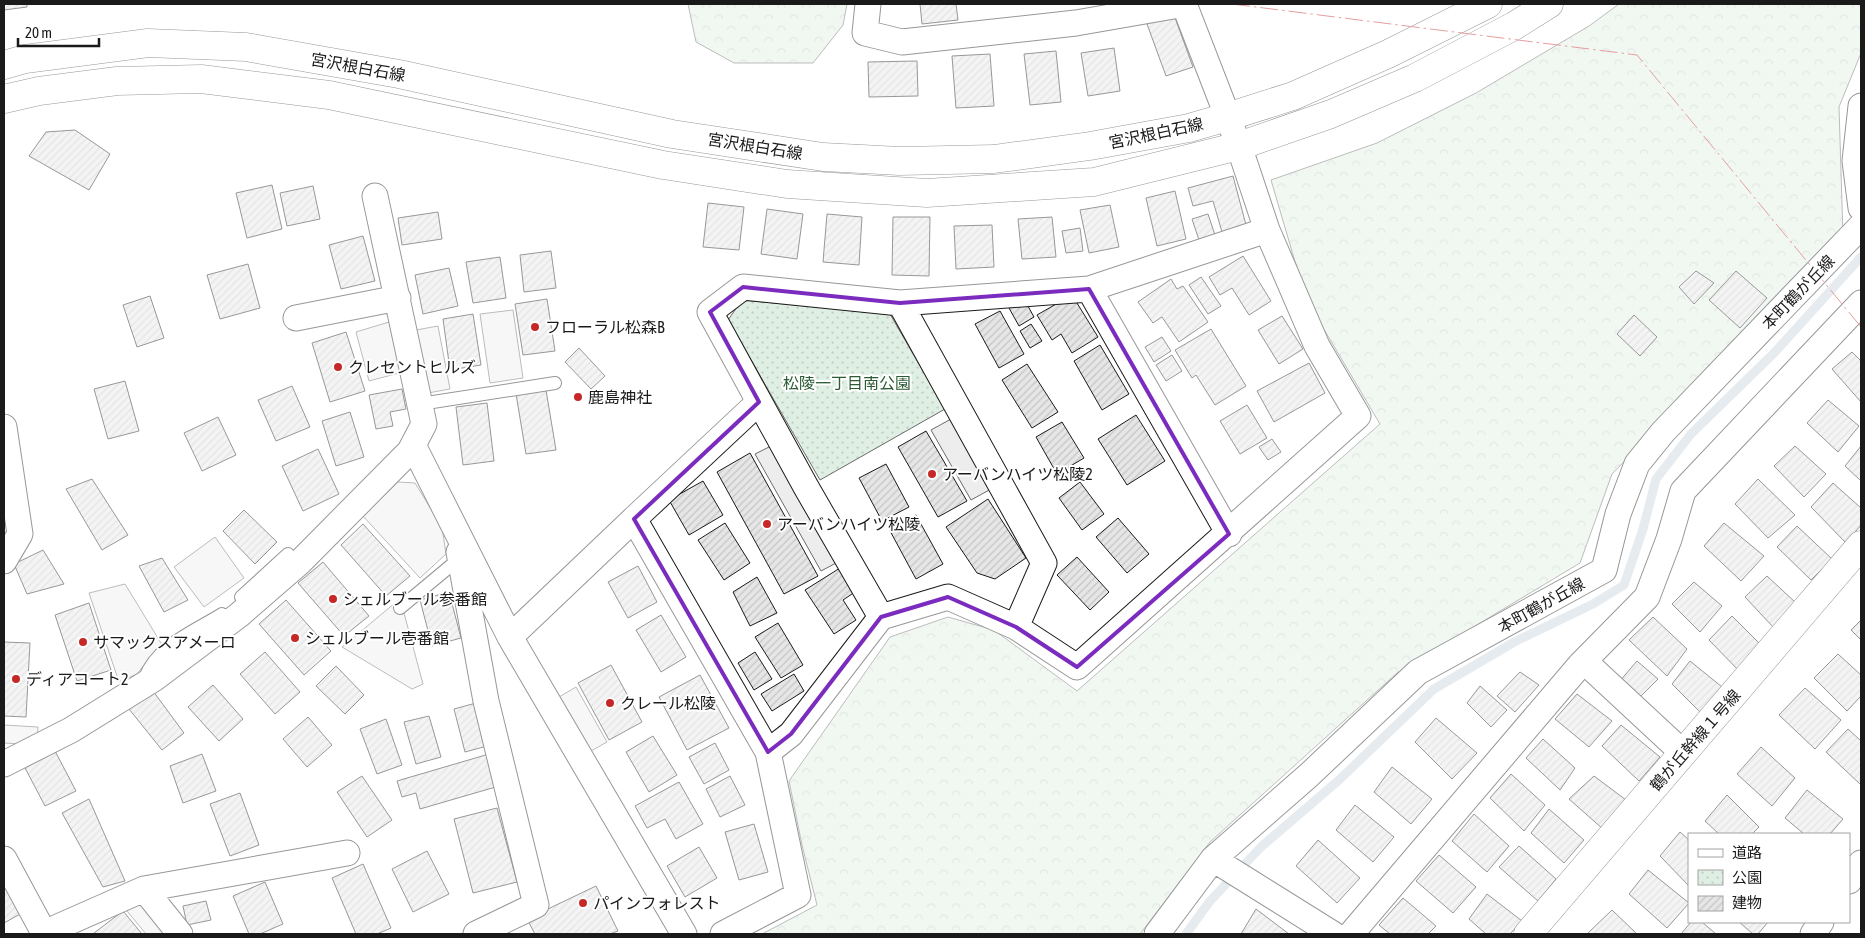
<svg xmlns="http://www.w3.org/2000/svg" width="1865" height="938" viewBox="0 0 1865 938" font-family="'Asap Condensed','Noto Sans JP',sans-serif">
  <defs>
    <pattern id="forest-crowns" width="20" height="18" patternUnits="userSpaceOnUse" patternTransform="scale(1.25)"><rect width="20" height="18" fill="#e0efe3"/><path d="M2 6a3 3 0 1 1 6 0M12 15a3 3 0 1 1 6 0" fill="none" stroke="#c0ccc2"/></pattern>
    <pattern id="park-dots" width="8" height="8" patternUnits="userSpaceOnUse" patternTransform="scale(1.25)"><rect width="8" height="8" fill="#e0efe3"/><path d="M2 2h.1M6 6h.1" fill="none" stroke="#c0ccc2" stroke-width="1.8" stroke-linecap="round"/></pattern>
    <pattern id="building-hatch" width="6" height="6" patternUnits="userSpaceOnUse" patternTransform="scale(1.25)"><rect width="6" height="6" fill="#e6e6e6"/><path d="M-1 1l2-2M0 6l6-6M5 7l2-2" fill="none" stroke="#c5c5c5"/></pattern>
  </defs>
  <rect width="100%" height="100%" fill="#fff"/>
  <path fill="url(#forest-crowns)" stroke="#6a6a6a" d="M688,4h159l-4,21 -30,38h-79l-38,-21z
    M1619,4h242v49l-22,54 4,129 -231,238 -32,89 -183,110 -187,169 -70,92h-378l55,-29 -15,-60 -13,-64 101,-144 58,-20 46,13 83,61 303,-267 -74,-125 -35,-119 106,-37 99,-50 113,-67z"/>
  <path fill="url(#park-dots)" stroke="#6a6a6a" d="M742,300l148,14 55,95 -125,71 -92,-160z"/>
  <path fill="#ededed" stroke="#6a6a6a" d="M513,310l10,68 -33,5 -10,-69z
    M389,322l14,50 -34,9 -13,-49z
    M438,326l12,63 -22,4 -12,-63z
    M951,419l40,70 -20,11 -40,-70z
    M773,445l65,117 -17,9 -66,-117z
    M398,482l17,1 27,44 4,27 -26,24 -58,-63z
    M215,537l29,41 -40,29 -30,-40z
    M125,584l36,59 -24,31 -18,8 -30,-89z
    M395,603l9,10 19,71 -11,5 -70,-42z
    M576,687l31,55 -16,9 -32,-54z
    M4,725l34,2 -1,18 -33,-2z
    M140,900l28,34h-22l-19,-23z"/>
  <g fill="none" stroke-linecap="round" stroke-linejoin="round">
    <path stroke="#c6d2dc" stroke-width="9" d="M1186,934l24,-33 51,-54 78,-67 95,-91 82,-48 77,-37 31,-19 19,-56 13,-50 35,-45 84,-82 86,-95"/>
  </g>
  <path fill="url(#building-hatch)" stroke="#1a1a1a" d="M4,4h23v3l-23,3z
    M920,4h36l2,16 -36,4z
    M1174,15l19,52 -27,9 -19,-52z
    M1114,48l6,43 -32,5 -7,-43z
    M1056,51l5,51 -31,3 -6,-51z
    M990,54l4,52 -38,2 -4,-52z
    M917,61l1,35 -49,1 -1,-35z
    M75,130l35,24 -21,36 -60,-34 17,-24z
    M1233,176l13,49 -24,7 -9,-31 -20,5 -5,-18z
    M272,185l10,44 -35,9 -11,-45z
    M313,186l7,33 -33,7 -7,-33z
    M1175,191l11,48 -29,7 -11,-48z
    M708,203l36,4 -5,43 -36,-3z
    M1110,205l9,42 -30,6 -9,-43z
    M767,209l36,5 -6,45 -36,-5z
    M438,212l4,27 -40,6 -4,-27z
    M827,214l35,3 -3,48 -36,-3z
    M1208,214l7,21 -16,5 -7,-21z
    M893,217h37l-1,59 -37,-1z
    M1052,217l4,40 -34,2 -4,-40z
    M992,225l2,42 -38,2 -2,-43z
    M1080,228l3,23 -17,2 -4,-22z
    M363,236l12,45 -34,8 -12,-44z
    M551,251l5,37 -32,4 -4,-37z
    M1243,256l28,45 -22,14 -17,-27 -12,7 -11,-18z
    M500,257l6,41 -33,5 -7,-41z
    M248,264l12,44 -40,11 -13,-44z
    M449,268l9,38 -35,8 -8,-39z
    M1696,271l18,12 -20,21 -15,-17z
    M1736,271l31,27 -27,30 -31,-28z
    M1201,277l20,29 -13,8 -19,-29z
    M1171,279l6,10 6,-3 25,36 -29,20 -17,-25 -9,6 -15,-21z
    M1072,295l26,42 -26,16 -11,-19 -9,6 -15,-25z
    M150,296l14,42 -27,9 -14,-42z
    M547,299l8,52 -32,4 -8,-51z
    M1024,299l10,18 -15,9 -10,-18z
    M1000,311l24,43 -25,14 -24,-44z
    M473,314l8,51 -31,5 -7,-51z
    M1634,315l23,22 -17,19 -23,-22z
    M1282,316l21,33 -24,15 -21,-34z
    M1031,324l11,17 -12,7 -10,-17z
    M1211,329l35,57 -31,19 -19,-30 -4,3 -17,-28z
    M346,332l19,59 -35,11 -18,-59z
    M1162,337l9,14 -17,11 -9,-15z
    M1100,345l29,49 -27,16 -28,-49z
    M579,348l26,28 -14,13 -26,-27z
    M1852,352l9,9v41l-29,-33z
    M1172,355l10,16 -16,10 -10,-16z
    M1309,363l16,30 -51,29 -17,-31z
    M1027,364l31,48 -26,16 -30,-48z
    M125,381l14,50 -31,8 -14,-50z
    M292,386l18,41 -34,14 -18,-41z
    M402,389l4,20 -16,3 3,14 -17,3 -7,-34z
    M546,390l10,60 -30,4 -10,-60z
    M1828,400l31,26 -21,26 -31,-29z
    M487,403l7,58 -31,4 -7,-58z
    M1247,405l20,33 -27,16 -20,-33z
    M350,412l14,45 -28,9 -14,-45z
    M1136,415l29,46 -38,24 -29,-46z
    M218,417l18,38 -34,16 -18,-38z
    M1062,422l22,36 -27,16 -21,-37z
    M926,431l41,70 -29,16 -40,-70z
    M1272,439l9,13 -13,8 -9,-13z
    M1795,446l31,28 -22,23 -30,-31z
    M1861,446v35l-16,-15z
    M318,449l21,45 -36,17 -21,-45z
    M750,453l68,123 -34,18 -67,-122z
    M886,464l23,43 -27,14 -23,-43z
    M92,479l36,56 -26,15 -36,-61z
    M1758,479l37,36 -27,23 -33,-34z
    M703,481l20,34 -34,20 -20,-35z
    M1080,482l24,32 -22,16 -23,-32z
    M1833,483l28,25v17l-15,18 -35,-36z
    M988,499l38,59 -31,21 -18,-6 -31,-46z
    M244,510l33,32 -22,22 -32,-33z
    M916,515l27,49 -27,15 -27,-50z
    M1118,518l31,36 -22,19 -31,-36z
    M725,523l25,40 -26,17 -26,-40z
    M1724,523l40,33 -23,25 -37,-35z
    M363,524l47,52 -24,20 -45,-51z
    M1797,526l35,33 -21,21 -34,-33z
    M43,550l21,34 -37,10 -13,-30z
    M1077,557l32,35 -19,18 -33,-35z
    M162,558l26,42 -24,12 -25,-46z
    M323,562l46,54 -25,20 -46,-53z
    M638,566l19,36 -29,16 -20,-36z
    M840,568l15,24 -12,8 13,20 -22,14 -29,-44z
    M1767,576l29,27 -22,25 -29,-31z
    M757,577l20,36 -27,13 -17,-34z
    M1694,582l28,24 -22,26 -28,-28z
    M449,592l12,46 -29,8 -12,-46z
    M286,600l45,51 -27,24 -45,-51z
    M89,603l22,67 -34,11 -22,-66z
    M661,615l25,42 -25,15 -25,-42z
    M1732,616l33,33 -23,25 -33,-34z
    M1653,617l34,32 -20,27 -38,-36z
    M1861,620v20l-10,-10z
    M778,623l25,42 -22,13 -26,-41z
    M4,642l26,1 -4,74 -22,-1z
    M265,652l35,40 -25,22 -35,-40z
    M755,652l17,27 -18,11 -16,-27z
    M1838,654l23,21v21l-14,15 -33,-33z
    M1637,661l21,18 -19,19 -20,-16z
    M1690,661l37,30 -23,25 -32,-32z
    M611,665l31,57 -33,18 -31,-57z
    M336,666l28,29 -19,19 -29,-28z
    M1520,672l19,13 -24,27 -18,-16z
    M794,674l10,17 -32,20 -11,-17z
    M700,675l29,53 -42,22 -28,-53z
    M213,685l30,34 -24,22 -31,-34z
    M1480,686l27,24 -16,17 -24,-24z
    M1805,688l36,32 -26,29 -36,-34z
    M153,691l31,42 -22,17 -33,-41z
    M1577,694l35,27 -23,26 -34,-28z
    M476,703l11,43 -22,6 -11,-43z
    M429,716l12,41 -25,7 -12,-42z
    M308,717l24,28 -25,22 -24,-28z
    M1436,718l41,35 -25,26 -37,-37z
    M386,719l16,46 -25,9 -17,-45z
    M1621,725l39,32 -21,24 -37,-35z
    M1848,729l13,12v44l-35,-33z
    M653,736l24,39 -28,17 -23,-40z
    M1543,739l32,29 -15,22 -34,-32z
    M715,743l14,27 -25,14 -15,-27z
    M1761,747l34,31 -23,28 -35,-32z
    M55,751l21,40 -31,15 -21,-40z
    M202,754l14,37 -33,12 -13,-37z
    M489,754l10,32 -79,23 -4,-16 -14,4 -5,-16z
    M1392,767l40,32 -21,25 -37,-32z
    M1511,774l34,31 -21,26 -34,-33z
    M362,776l30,44 -25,17 -30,-45z
    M730,776l15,29 -25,12 -14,-28z
    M1594,776l32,24 -22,30 -35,-31z
    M679,782l24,42 -27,15 -11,-20 -18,9 -12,-22z
    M1807,790l36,29 -13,15h-26l-19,-16z
    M240,793l19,52 -29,11 -20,-52z
    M1727,795l32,32 -7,7h-33l-14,-13z
    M89,799l36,82 -22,6 -41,-74z
    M1355,805l39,32 -21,25 -37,-32z
    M497,808l20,74 -44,11 -19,-74z
    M1549,809l35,31 -20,23 -33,-30z
    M1474,814l35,32 -22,26 -35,-31z
    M754,824l14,48 -29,8 -14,-48z
    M1680,832l9,8v46l-29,-30z
    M1318,840l42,38 -23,25 -41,-37z
    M1519,846l37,33 -18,22 -39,-34z
    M699,847l18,31 -32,19 -18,-31z
    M427,851l22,43 -36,18 -21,-43z
    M1439,855l37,32 -23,26 -37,-32z
    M363,864l28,64 -14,6h-21l-24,-56z
    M1648,870l41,33 -22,25 -38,-34z
    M265,882l18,42 -23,10h-11l-16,-38z
    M4,883l18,30 -18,10z
    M596,886l22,45 -8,3h-75l-8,-15z
    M1487,894l35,27 -12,13h-24l-17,-15z
    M1403,898l33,28 -8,8h-38l-11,-9z
    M206,901l5,19 -24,5 -4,-19z
    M1256,909l33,25h-48z
    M1612,910l25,24h-50z
    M123,911l19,23h-48v-1z
    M1691,922h11l14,12h-35z
    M1739,922h29l-10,12h-5z"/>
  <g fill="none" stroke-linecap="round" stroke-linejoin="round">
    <defs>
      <path id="lane" d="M420,404l135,-21
        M241,597l47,-43
        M400,608l60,-50
        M145,678c11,-32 50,-47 77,-64"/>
      <path id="street" d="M868,4l-3,29 37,9 174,-19 109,-19
        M1861,106l-6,55 6,47
        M1089,289l140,245
        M900,303l144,260 -28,64
        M296,318l102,-20
        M4,427l16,107 -16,27
        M413,445l97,192 174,297
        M459,552l27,149 50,204 -60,29
        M881,617l-75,-130 -96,-175 33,-25 157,16 189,-14 178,-59
        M510,637l124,-118
        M1584,661l99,92
        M768,752l23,-18 90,-117 67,-20 68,30 61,40 281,-251 -41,-70 -50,-116 -28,-84 -55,-142
        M4,764l67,-34 84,-52 84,-63 61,-53 110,-111 14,-27 -49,-228
        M4,859l40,74
        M1213,859l120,75
        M1849,881l12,-18
        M144,889l203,-36
        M42,934l102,-45 36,45
        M723,934l75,-39 -30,-143 -134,-233 125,-117
        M1157,934l56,-75 96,-84 109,-103 186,-102 14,-56 19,-50 26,-32 198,-206
        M1351,934l229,-269 67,-68 22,-58 14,-48 178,-188
        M1813,934l8,-12"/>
      <path id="secondary" d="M4,65l21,-6 123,-16 98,4 153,27 273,60 151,23 77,4 94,-2 96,-13 99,-18 38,-11 66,-21 95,-42 100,-50
        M4,99l35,-8 78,-10 84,-2 128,16 334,70 124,19 140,9 167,-11 145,-36 92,-32 84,-36 99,-52 35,-22
        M1528,934l333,-389"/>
    </defs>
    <use href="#lane" stroke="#1a1a1a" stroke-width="14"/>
    <use href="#street" stroke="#1a1a1a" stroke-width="27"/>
    <use href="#secondary" stroke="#1a1a1a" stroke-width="29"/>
    <use href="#lane" stroke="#fff" stroke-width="12"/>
    <use href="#street" stroke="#fff" stroke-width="25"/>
    <use href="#secondary" stroke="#fff" stroke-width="28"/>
    <path stroke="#c62828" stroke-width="1" stroke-dasharray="18 4 2.5 4" stroke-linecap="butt" d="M1232,4l405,51 224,272"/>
  </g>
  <path d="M0 0H1865V938H0ZM743,287l157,16 189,-14 140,245 -152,133 -61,-40 -68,-30 -67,20 -90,117 -23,18 -134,-233 125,-117 -49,-90z" fill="#fff" fill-opacity=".55" fill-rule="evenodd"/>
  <path fill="none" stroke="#7b2cbf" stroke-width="4" stroke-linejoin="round" d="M743,287l157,16 189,-14 140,245 -152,133 -61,-40 -68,-30 -67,20 -90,117 -23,18 -134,-233 125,-117 -49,-90z"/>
  <g fill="#c62828" stroke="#fff" stroke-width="2">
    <circle cx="535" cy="327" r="5"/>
    <circle cx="338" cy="367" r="5"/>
    <circle cx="578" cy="397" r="5"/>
    <circle cx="932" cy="474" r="5"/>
    <circle cx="767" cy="524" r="5"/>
    <circle cx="333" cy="599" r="5"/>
    <circle cx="295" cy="638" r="5"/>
    <circle cx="83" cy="642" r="5"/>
    <circle cx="16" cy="679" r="5"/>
    <circle cx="610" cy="703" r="5"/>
    <circle cx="583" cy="903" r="5"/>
  </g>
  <g text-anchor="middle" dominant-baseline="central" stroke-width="4" stroke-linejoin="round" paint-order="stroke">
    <g font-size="16" fill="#1a1a1a" stroke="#fff">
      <text transform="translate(358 67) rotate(10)">宮沢根白石線</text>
      <text transform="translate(1156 133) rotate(-12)">宮沢根白石線</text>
      <text transform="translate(755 146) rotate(9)">宮沢根白石線</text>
      <text transform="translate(1798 292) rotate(-46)">本町鶴が丘線</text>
      <text transform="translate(1541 605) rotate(-29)">本町鶴が丘線</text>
      <text transform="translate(1695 740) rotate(-49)">鶴が丘幹線１号線</text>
    </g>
    <g font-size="16" fill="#1a1a1a" stroke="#fff" text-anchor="start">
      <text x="545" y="327">フローラル松森B</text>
      <text x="348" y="367">クレセントヒルズ</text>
      <text x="588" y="397">鹿島神社</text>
      <text x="942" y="474">アーバンハイツ松陵2</text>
      <text x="777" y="524">アーバンハイツ松陵</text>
      <text x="343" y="599">シェルブール参番館</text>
      <text x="305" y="638">シェルブール壱番館</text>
      <text x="93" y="642">サマックスアメーロ</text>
      <text x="26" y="679">ディアコート2</text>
      <text x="620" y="703">クレール松陵</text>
      <text x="593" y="903">パインフォレスト</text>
    </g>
    <g font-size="16" fill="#2b5a34" stroke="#fff">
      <text x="847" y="383">松陵一丁目南公園</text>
    </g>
  </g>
  <rect width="1865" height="938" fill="none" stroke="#1a1a1a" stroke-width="10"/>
  <rect x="1688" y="833" width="162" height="90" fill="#ffffff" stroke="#a3a3a3"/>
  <rect x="1698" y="849" width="25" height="8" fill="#ffffff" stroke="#a3a3a3"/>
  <text x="1732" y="858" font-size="15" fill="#1a1a1a">道路</text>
  <rect x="1698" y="870" width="25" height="15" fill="url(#park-dots)" stroke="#a3a3a3"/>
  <text x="1732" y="883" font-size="15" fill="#1a1a1a">公園</text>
  <rect x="1698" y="896" width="25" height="15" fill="url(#building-hatch)" stroke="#a3a3a3"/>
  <text x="1732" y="908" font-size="15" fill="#1a1a1a">建物</text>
  <path d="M18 38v8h81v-8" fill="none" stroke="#1a1a1a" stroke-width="2.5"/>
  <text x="25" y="38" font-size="15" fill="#1a1a1a" stroke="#ffffff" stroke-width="4" paint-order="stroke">20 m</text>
</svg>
